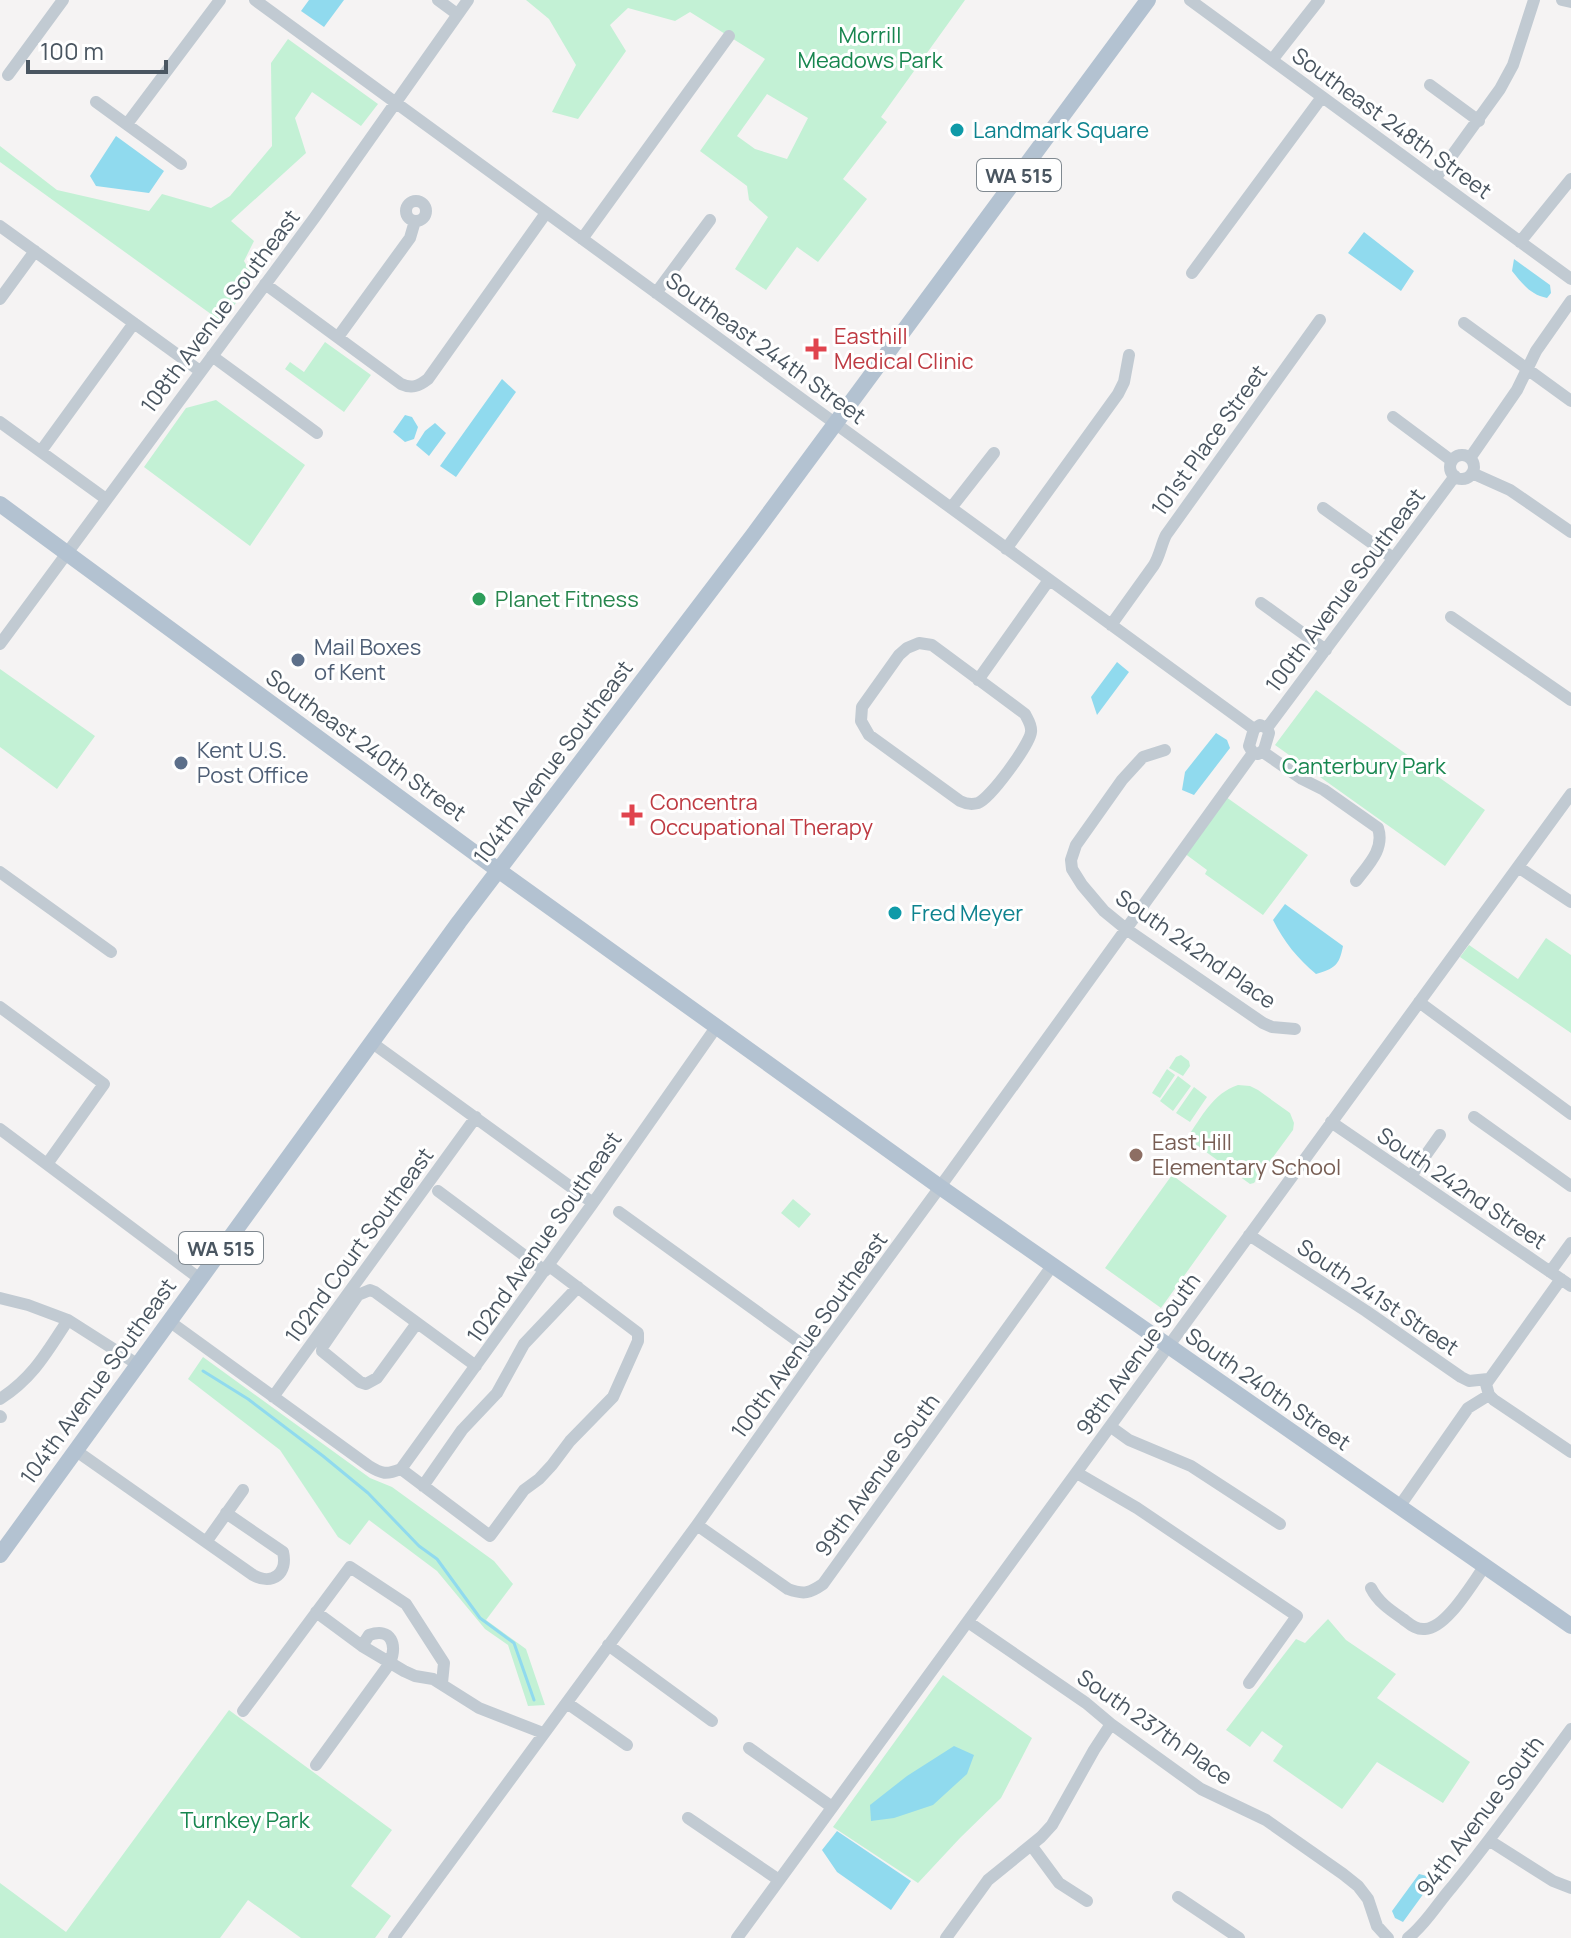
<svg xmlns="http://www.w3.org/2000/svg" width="1571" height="1938" viewBox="0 0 1571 1938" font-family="Manrope,sans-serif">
  <rect width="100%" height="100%" fill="#f5f3f3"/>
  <path fill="#c3f1d5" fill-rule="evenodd" d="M526,0h439l-84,117 6,5 -44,57 24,20 -49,63 -21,-15 -31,43 -31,-21 33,-52 -19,-17 -2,-14 -47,-35 65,-92 -75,-47 -15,9 -47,-13 -18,17 16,26 -48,68 -26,-7 24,-47 -27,-46zM767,94l41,24 -21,41 -32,-10 -18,-13z
    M288,39l90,65 -17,22 -49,-34 -17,26 11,35 -75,68 23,20 -10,20 10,17 -32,44 -222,-160v-16l57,44 92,21 13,-17 49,14 19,-12 42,-50 -1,-83z
    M325,342l46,33 -27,37 -59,-43 5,-7 14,10z
    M216,400l89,65 -55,81 -106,-79 42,-59z
    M0,669l95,67 -38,53 -57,-42z
    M1316,690l169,120 -40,56 -170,-121z
    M1226,797l82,58 -45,60 -58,-41 2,-4 -23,-17z
    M1546,938l25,17v78l-111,-76 9,-12 49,34z
    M1181,1055l8,6 1,5 -7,10 -14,-8 7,-11z
    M1167,1069l8,6 -15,23 -8,-5z
    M1178,1076l13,10 -18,25 -13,-10z
    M1238,1085l12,1 8,4 32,23 4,10 -1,7 -39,53 -4,1 -63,-46c14,-20 26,-45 51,-53z
    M1194,1087l13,10 -17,25 -14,-9z
    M1172,1175l55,41 -66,92 -56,-40z
    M793,1199l18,15 -12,14 -18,-15z
    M203,1357l167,121 22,9 102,74 19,23 -27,36 40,29 19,56 -17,1 -20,-61 -23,-16 -48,-58 -68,-51 -19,25 -12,-8 -58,-87 -92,-71z
    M1328,1619l18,21 50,34 -19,24 93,64 -27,41 -66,-41 -35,47 -69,-48 10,-15 -21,-15 -12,16 -24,-17 70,-91 9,4z
    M943,1675l89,63 -31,60 -41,40 -42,45 -85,-56z
    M229,1710l163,120 -41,56 40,30 -16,22h-74l-53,-38 -28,38h-220v-55l66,49z"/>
  <path fill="#90daee" d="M309,0h35l-20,27 -23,-16z
    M116,136l48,35 -15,22 -53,-7 -6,-10z
    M1364,232l50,39 -13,20 -53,-38z
    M1514,259l36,26 1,8 -4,5c-17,-3 -25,-15 -35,-27z
    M502,379l14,13 -60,85 -16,-11z
    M405,415l7,2 6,10 -4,12 -9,3 -12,-10z
    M435,423l11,10 -17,23 -13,-11 9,-14z
    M1117,662l12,10 -32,43 -6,-18z
    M1216,733l11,7 3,8 -36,47 -12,-5 3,-18z
    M1285,904l58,42c-4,20 -8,22 -27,28 -18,-15 -32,-32 -43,-54z
    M954,1746l20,9 -7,19 -34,31 -39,13 -23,3 -1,-16 37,-29z
    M837,1831l74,50 -20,29 -54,-38 -15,-22z
    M1419,1874l8,2 5,6 -29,40 -8,-4 -3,-7z"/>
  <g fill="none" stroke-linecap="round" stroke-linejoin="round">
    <path stroke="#90daee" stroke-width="3" d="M203,1371l45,28 75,57 45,37 51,53 18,13 43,59 34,25 20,57"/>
    <path stroke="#c1cad2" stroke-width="12" d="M255,0l999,729
      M438,0l19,14
      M1190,0l381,279
      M1562,0l9,2
      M1272,60l47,-60
      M8,75l55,-75
      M1430,85l49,36
      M96,102l85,62
      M127,124l93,-124
      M1435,179l65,-90 13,-24 21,-65
      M406 211a10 10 0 1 1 20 0a10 10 0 1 1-20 0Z
      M0,226l200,145
      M582,239l147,-203
      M1520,242l51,-63
      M1192,273l130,-176
      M265,284l136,100c11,5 18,2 27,-5l118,-166
      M656,293l54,-73
      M0,299l35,-48
      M1464,323l107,78
      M338,337l72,-99 5,-17
      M212,356l105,77
      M1393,417l59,44
      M0,422l106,77
      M41,451l93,-128
      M1450 467a12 12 0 1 1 24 0a12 12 0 1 1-24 0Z
      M1470,458l47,-68 19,-39 35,-50
      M1472,473l38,17 61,42
      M951,508l43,-55
      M1323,508l70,50
      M1006,549l112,-155 6,-12 5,-27
      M1261,603l65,47
      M1451,617l120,83
      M1111,625l43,-60c6,-10 7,-20 12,-30l154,-215
      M919,643l13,2 93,69c3,6 7,11 6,18 -1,12 -41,67 -53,71 -7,2 -12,1 -18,-2l-91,-66 -8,-14 1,-14 37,-52 8,-7z
      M0,644l315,-427 153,-217
      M978,680l71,-100
      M1260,725l7,3 2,5 -5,17 -6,4 -5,-1 -4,-7 5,-17z
      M1267,728l188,-252
      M1165,750l-22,7 -21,23 -46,65 -5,15 1,9 10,16 22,26 22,18 137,94 9,4 23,2
      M1263,752l39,27 22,11 54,38c7,21 -10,37 -22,53
      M1518,867l53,35
      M0,872l111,80
      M1419,1002l152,112
      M0,1007l104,77 -57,80
      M371,1042l222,161
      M1474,1117l97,69
      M1331,1122l240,164
      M0,1129l200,150
      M1411,1176l29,-41
      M438,1191l107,80
      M619,1212l198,143
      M1249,1235l117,76 95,66 8,4 19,-2
      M1550,1272l21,-29
      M1561,1279l-75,105 3,11 5,5 77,52
      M0,1298l28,7 40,15 69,44
      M169,1321l200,145c13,8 17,9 32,3l89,67 34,-46 15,-11 13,-14 18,-24 43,-44 25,-56v-8l-90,-68
      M417,1323l-40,55 -11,6 -6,-2 -38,-31 1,-5 35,-51 12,-5 5,2 101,74
      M273,1397l203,-280
      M0,1399c33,-21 47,-47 68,-79
      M0,1416l1,1
      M1111,1427l18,13 62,26 89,58
      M75,1450l178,125c20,11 35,-2 30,-23l-57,-39
      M401,1469l192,-266 124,-177
      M1077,1473l60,35 160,108 -48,67
      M423,1486l39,-56 35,-37 27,-49 54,-57
      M1399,1507l69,-99 21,-13
      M697,1525l91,64c16,6 22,4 35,-5l229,-318
      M206,1542l37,-52
      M1371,1588c7,14 19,22 32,31 7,5 13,11 22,10 22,-1 47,-46 60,-63
      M316,1612l46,34 42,25 11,5 18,3 46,29 64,25
      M968,1622l118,81 25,21 90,65 65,31 77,54 15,12 10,13 9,27 11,12
      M608,1645l104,76
      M567,1703l60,42
      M243,1711l107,-144 56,37 38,59 -2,20
      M749,1748l83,59
      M316,1765l74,-102c7,-18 2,-36 -21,-28l-7,11
      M688,1818l91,62
      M1490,1841l63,40 18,7
      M1031,1845l28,38 28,18
      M1178,1897l61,41
      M394,1938l303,-413 120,-170 123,-168 313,-434
      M737,1938l834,-1144
      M946,1938l42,-58 53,-43 11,-12 42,-75 17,-26
      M1408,1938c18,-14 29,-34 44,-51 42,-51 80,-105 119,-158"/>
    <path stroke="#b3c2d1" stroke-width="16" d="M0,504l498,366 442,317 631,439
      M0,1555l459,-633 294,-387 395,-535"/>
  </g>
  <g fill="#0f9aa8" stroke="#fff" stroke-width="3">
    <circle cx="957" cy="130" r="8"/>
    <circle cx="895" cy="913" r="8"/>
  </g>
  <g fill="#e0444e" stroke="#fff" stroke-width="3">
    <path d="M812 337h8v8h8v8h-8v8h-8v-8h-8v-8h8z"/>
    <path d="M628 803h8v8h8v8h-8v8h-8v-8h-8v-8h8z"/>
  </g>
  <circle fill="#2e9e5b" stroke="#fff" stroke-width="3" cx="479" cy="599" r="8"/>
  <g fill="#5c6f8a" stroke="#fff" stroke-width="3">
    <circle cx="298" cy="660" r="8"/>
    <circle cx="181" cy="763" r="8"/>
  </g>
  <circle fill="#8d6e63" stroke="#fff" stroke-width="3" cx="1136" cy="1155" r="8"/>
  <g text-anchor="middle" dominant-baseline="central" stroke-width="6" stroke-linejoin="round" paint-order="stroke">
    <g fill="#fff" stroke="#808990" stroke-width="2">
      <rect x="977" y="159" width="84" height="32" rx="6"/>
      <rect x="179" y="1232" width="84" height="32" rx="6"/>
    </g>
    <g font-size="20" font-weight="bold" fill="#4a5661">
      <text x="1019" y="175">WA 515</text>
      <text x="221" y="1248">WA 515</text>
    </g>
    <g font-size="22" fill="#17864f" stroke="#fff">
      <text x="870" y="35">Morrill<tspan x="870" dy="25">Meadows Park</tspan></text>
      <text x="1364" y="766">Canterbury Park</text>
      <text x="245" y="1820">Turnkey Park</text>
    </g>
    <g font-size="22" fill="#4a5661" stroke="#fff">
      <text transform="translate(1392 123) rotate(36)">Southeast 248th Street</text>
      <text transform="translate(220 311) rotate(-53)">108th Avenue Southeast</text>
      <text transform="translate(766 348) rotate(36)">Southeast 244th Street</text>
      <text transform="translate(1209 440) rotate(-54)">101st Place Street</text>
      <text transform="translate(1345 590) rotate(-53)">100th Avenue Southeast</text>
      <text transform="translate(366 745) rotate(36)">Southeast 240th Street</text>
      <text transform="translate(553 762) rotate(-53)">104th Avenue Southeast</text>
      <text transform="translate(1196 949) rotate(35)">South 242nd Place</text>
      <text transform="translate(1462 1188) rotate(34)">South 242nd Street</text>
      <text transform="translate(544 1237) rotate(-55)">102nd Avenue Southeast</text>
      <text transform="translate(359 1245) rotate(-54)">102nd Court Southeast</text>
      <text transform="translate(1378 1297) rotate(34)">South 241st Street</text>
      <text transform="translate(809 1335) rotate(-54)">100th Avenue Southeast</text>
      <text transform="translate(1138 1354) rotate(-54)">98th Avenue South</text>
      <text transform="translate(98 1381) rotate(-54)">104th Avenue Southeast</text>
      <text transform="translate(1268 1389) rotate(35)">South 240th Street</text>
      <text transform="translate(877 1475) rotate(-54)">99th Avenue South</text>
      <text transform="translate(1155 1727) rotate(35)">South 237th Place</text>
      <text transform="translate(1480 1816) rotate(-53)">94th Avenue South</text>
    </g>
    <g font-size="22" fill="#0d838f" stroke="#fff" text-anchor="start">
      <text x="973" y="130">Landmark Square</text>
      <text x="911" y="913">Fred Meyer</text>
    </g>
    <g font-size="22" fill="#be3a42" stroke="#fff" text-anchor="start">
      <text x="834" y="336">Easthill<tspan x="834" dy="25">Medical Clinic</tspan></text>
      <text x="650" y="802">Concentra<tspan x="650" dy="25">Occupational Therapy</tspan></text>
    </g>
    <g font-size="22" fill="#27864d" stroke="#fff" text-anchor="start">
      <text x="495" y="599">Planet Fitness</text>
    </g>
    <g font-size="22" fill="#4e5e75" stroke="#fff" text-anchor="start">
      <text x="314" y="647">Mail Boxes<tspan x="314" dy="25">of Kent</tspan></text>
      <text x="197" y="750">Kent U.S.<tspan x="197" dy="25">Post Office</tspan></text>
    </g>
    <g font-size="22" fill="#785e54" stroke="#fff" text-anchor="start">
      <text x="1152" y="1142">East Hill<tspan x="1152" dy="25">Elementary School</tspan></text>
    </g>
  </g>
  <path d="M28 60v12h138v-12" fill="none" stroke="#4a5661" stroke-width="4"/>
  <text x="40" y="60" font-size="24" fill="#4a5661" stroke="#ffffff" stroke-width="6" paint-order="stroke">100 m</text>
</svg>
